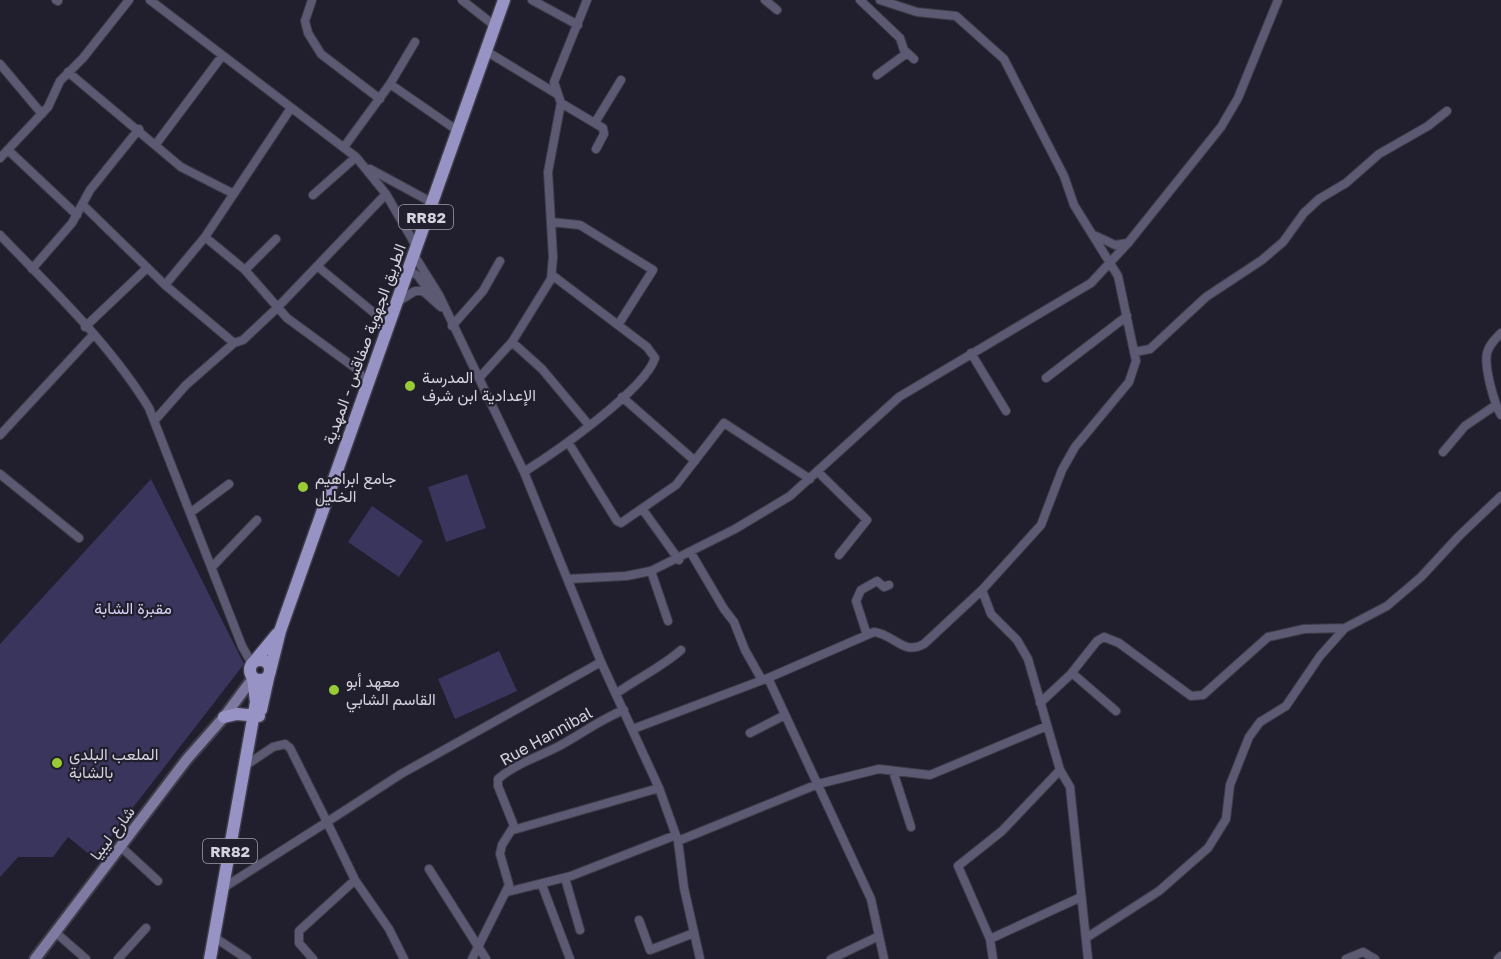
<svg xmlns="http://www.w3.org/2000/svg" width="1501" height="959" viewBox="0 0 1501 959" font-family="'Golos Text',Vazirmatn,sans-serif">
  <rect width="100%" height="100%" fill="#211f2d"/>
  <path fill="#3a355c" d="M467,474l19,54 -40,14 -18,-55z
    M151,479l93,185 -150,194 -26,-21 -15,20h-35l-18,20v-233z
    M372,506l51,35 -24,36 -51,-35z
    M499,651l18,40 -62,28 -17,-40z"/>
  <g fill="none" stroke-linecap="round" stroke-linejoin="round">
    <defs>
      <path id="street" d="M56,0l2,1
        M150,0l206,157 30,37 30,52
        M312,0l-7,21 3,12 13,21 59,45
        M462,0l33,26
        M532,0l46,25
        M765,0l12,10
        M860,0l40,38 4,12 10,9
        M486,51l71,43
        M0,64l42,50
        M68,72l113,95 53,27
        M877,75l30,-22
        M390,84l68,47
        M561,103l42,25 1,6 -8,15
        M596,121l25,-41
        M156,144l66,-88
        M344,147l46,-63 25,-42
        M8,150l69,65
        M0,158l48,-51 12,-26 23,-23 46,-58
        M370,169l61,33
        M313,195l43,-38
        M83,205l82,80 69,58
        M551,222l29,3 73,45 -35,55
        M0,235c52,54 110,109 149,173l93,238 10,18
        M1096,236l19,9 13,-2
        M205,237l40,33 42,48 71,52 9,15
        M414,255l25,40 85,177 77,190 58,126 19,53 6,47 16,71
        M317,266l73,60
        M32,269l40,-46 18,-33 49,-61
        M245,270l31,-31
        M409,270l9,6 14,19
        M165,285l40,-48 86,-129
        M399,301l16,-10h8l18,16
        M452,326l31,-35 17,-30
        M85,327l62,-59
        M1501,333c-6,6 -12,12 -14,20 -3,14 7,50 14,62
        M512,342l30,27 46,55
        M1135,352l15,-3 56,-52 56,-37 21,-18 21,-29 15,-14 27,-16 33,-29 49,-28 19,-15
        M971,353l35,58
        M480,377l32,-35 39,-63 2,-22 -5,-85 13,-69 -7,-21 33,-82
        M1046,378l81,-62
        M622,397l73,64
        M155,420l31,-35 48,-42 9,-3 34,-32 109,-114
        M0,435l93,-100
        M568,442l49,79 4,2 55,-38 48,-62 86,56
        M1443,452l22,-26 31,-21
        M524,472c30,-19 121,-82 131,-114l-8,-11 -95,-72
        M818,472l49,48 -28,35
        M0,474l79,64
        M643,510l36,50
        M190,513l39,-29
        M691,553l33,56 10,13 11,28 17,30
        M212,567l45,-47
        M651,571l17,50
        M568,579l58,-3 25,-5 84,-42 55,-33 109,-99 192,-114 37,-40 93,-116 17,-29 40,-98
        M982,590l9,24 26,26 11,19 32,111 10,17 18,172
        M867,635l-11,-34 5,-11 16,-9 7,6 5,-2
        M1072,673l44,38
        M768,678l103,221 13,60
        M617,693c21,-15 45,-26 64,-43
        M1040,703l30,-28 27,-34 7,-4 15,6 72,53 12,-1 65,-58 36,-8 41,-1 42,-22 34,-29 38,-41 42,-40
        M633,729l135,-51 106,-46c20,2 29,24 50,12l58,-54 59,-65 21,-55 13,-23 54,-65 7,-21 -18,-85 -44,-71 -10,-29 -60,-117 -48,-43 -39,-4 -37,-12
        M750,733l35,-18
        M245,766l28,-19 12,-3 5,4 37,74 74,-48 200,-112
        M893,771l18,56
        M513,830l146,-42
        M678,841l140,-57 61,-15 51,6 117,-49
        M120,846l38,35
        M429,869l57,90
        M565,878l15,52
        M542,885l28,74
        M223,888l104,-66 28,58 34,49 15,30
        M507,892l64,-16 105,-41
        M639,920l11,30 44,-17
        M55,932l31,27
        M214,937l33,22
        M1086,938l73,-47 49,-43 18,-29 4,-34 19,-48 11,-15 26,-16 34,-50 25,-28
        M990,939l91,-42
        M118,959l28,-31
        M313,959l-14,-16v-12l56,-51
        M472,959l37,-74 -9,-31 2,-9 12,-19 -16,-40v-7c18,-16 43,-23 63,-34 22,-12 40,-26 63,-35
        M831,959l48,-23
        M993,959l-3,-20 -32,-73 44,-35 58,-61
        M1346,959l17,-7 12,7
        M1498,959l3,-3"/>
      <path id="secondary" d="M35,959l152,-200 37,-42 29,-39"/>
      <path id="primary" d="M250 670a10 10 0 1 1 20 0a10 10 0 1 1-20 0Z
        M254,662l23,-28
        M270,671l10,-40 224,-631
        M261,710l8,-36
        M224,717l13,-3 22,2
        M210,959l46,-257 -3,-24"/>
    </defs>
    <use href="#street" stroke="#3e3c49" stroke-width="10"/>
    <use href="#secondary" stroke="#3e3c49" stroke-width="14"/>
    <use href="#primary" stroke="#3e3c49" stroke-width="15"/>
    <use href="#street" stroke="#5c5a72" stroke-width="8"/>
    <use href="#secondary" stroke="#7e7aa1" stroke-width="10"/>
    <use href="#primary" stroke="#9893c5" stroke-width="12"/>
  </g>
  <g fill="#99cb35" stroke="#211f2d" stroke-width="2">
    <circle cx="410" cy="386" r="6"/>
    <circle cx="303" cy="487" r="6"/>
    <circle cx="334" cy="690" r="6"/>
    <circle cx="57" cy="763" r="6"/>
  </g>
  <g text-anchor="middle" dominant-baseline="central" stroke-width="4.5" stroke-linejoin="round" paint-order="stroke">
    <g fill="#211f2d" stroke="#9e9da8" stroke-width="1.5">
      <rect x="399" y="205" width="54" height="24" rx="4.5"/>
      <rect x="203" y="839" width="54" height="24" rx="4.5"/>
    </g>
    <g font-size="15" font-weight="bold" fill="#d4d3dd">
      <text x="426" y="217">RR82</text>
      <text x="230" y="851">RR82</text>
    </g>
    <g font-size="16" fill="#d4d3dd" stroke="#211f2d">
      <text transform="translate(364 344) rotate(-70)">الطريق الجهوية صفاقس - المهدية</text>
      <text transform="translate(546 736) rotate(-29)">Rue Hannibal</text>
      <text transform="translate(112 833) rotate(-53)">شارع ليبيا</text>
    </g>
    <g font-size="16" fill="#d4d3dd" stroke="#211f2d" text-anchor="start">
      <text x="422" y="377">المدرسة<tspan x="422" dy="18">الإعدادية ابن شرف</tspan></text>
      <text x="315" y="478">جامع ابراهيم<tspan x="315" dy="18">الخليل</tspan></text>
      <text x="346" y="681">معهد أبو<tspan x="346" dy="18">القاسم الشابي</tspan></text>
      <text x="69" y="754">الملعب البلدي<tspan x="69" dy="18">بالشابة</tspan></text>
    </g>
    <g font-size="16" fill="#d4d1f3" stroke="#211f2d">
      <text x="133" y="608">مقبرة الشابة</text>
    </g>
  </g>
</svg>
